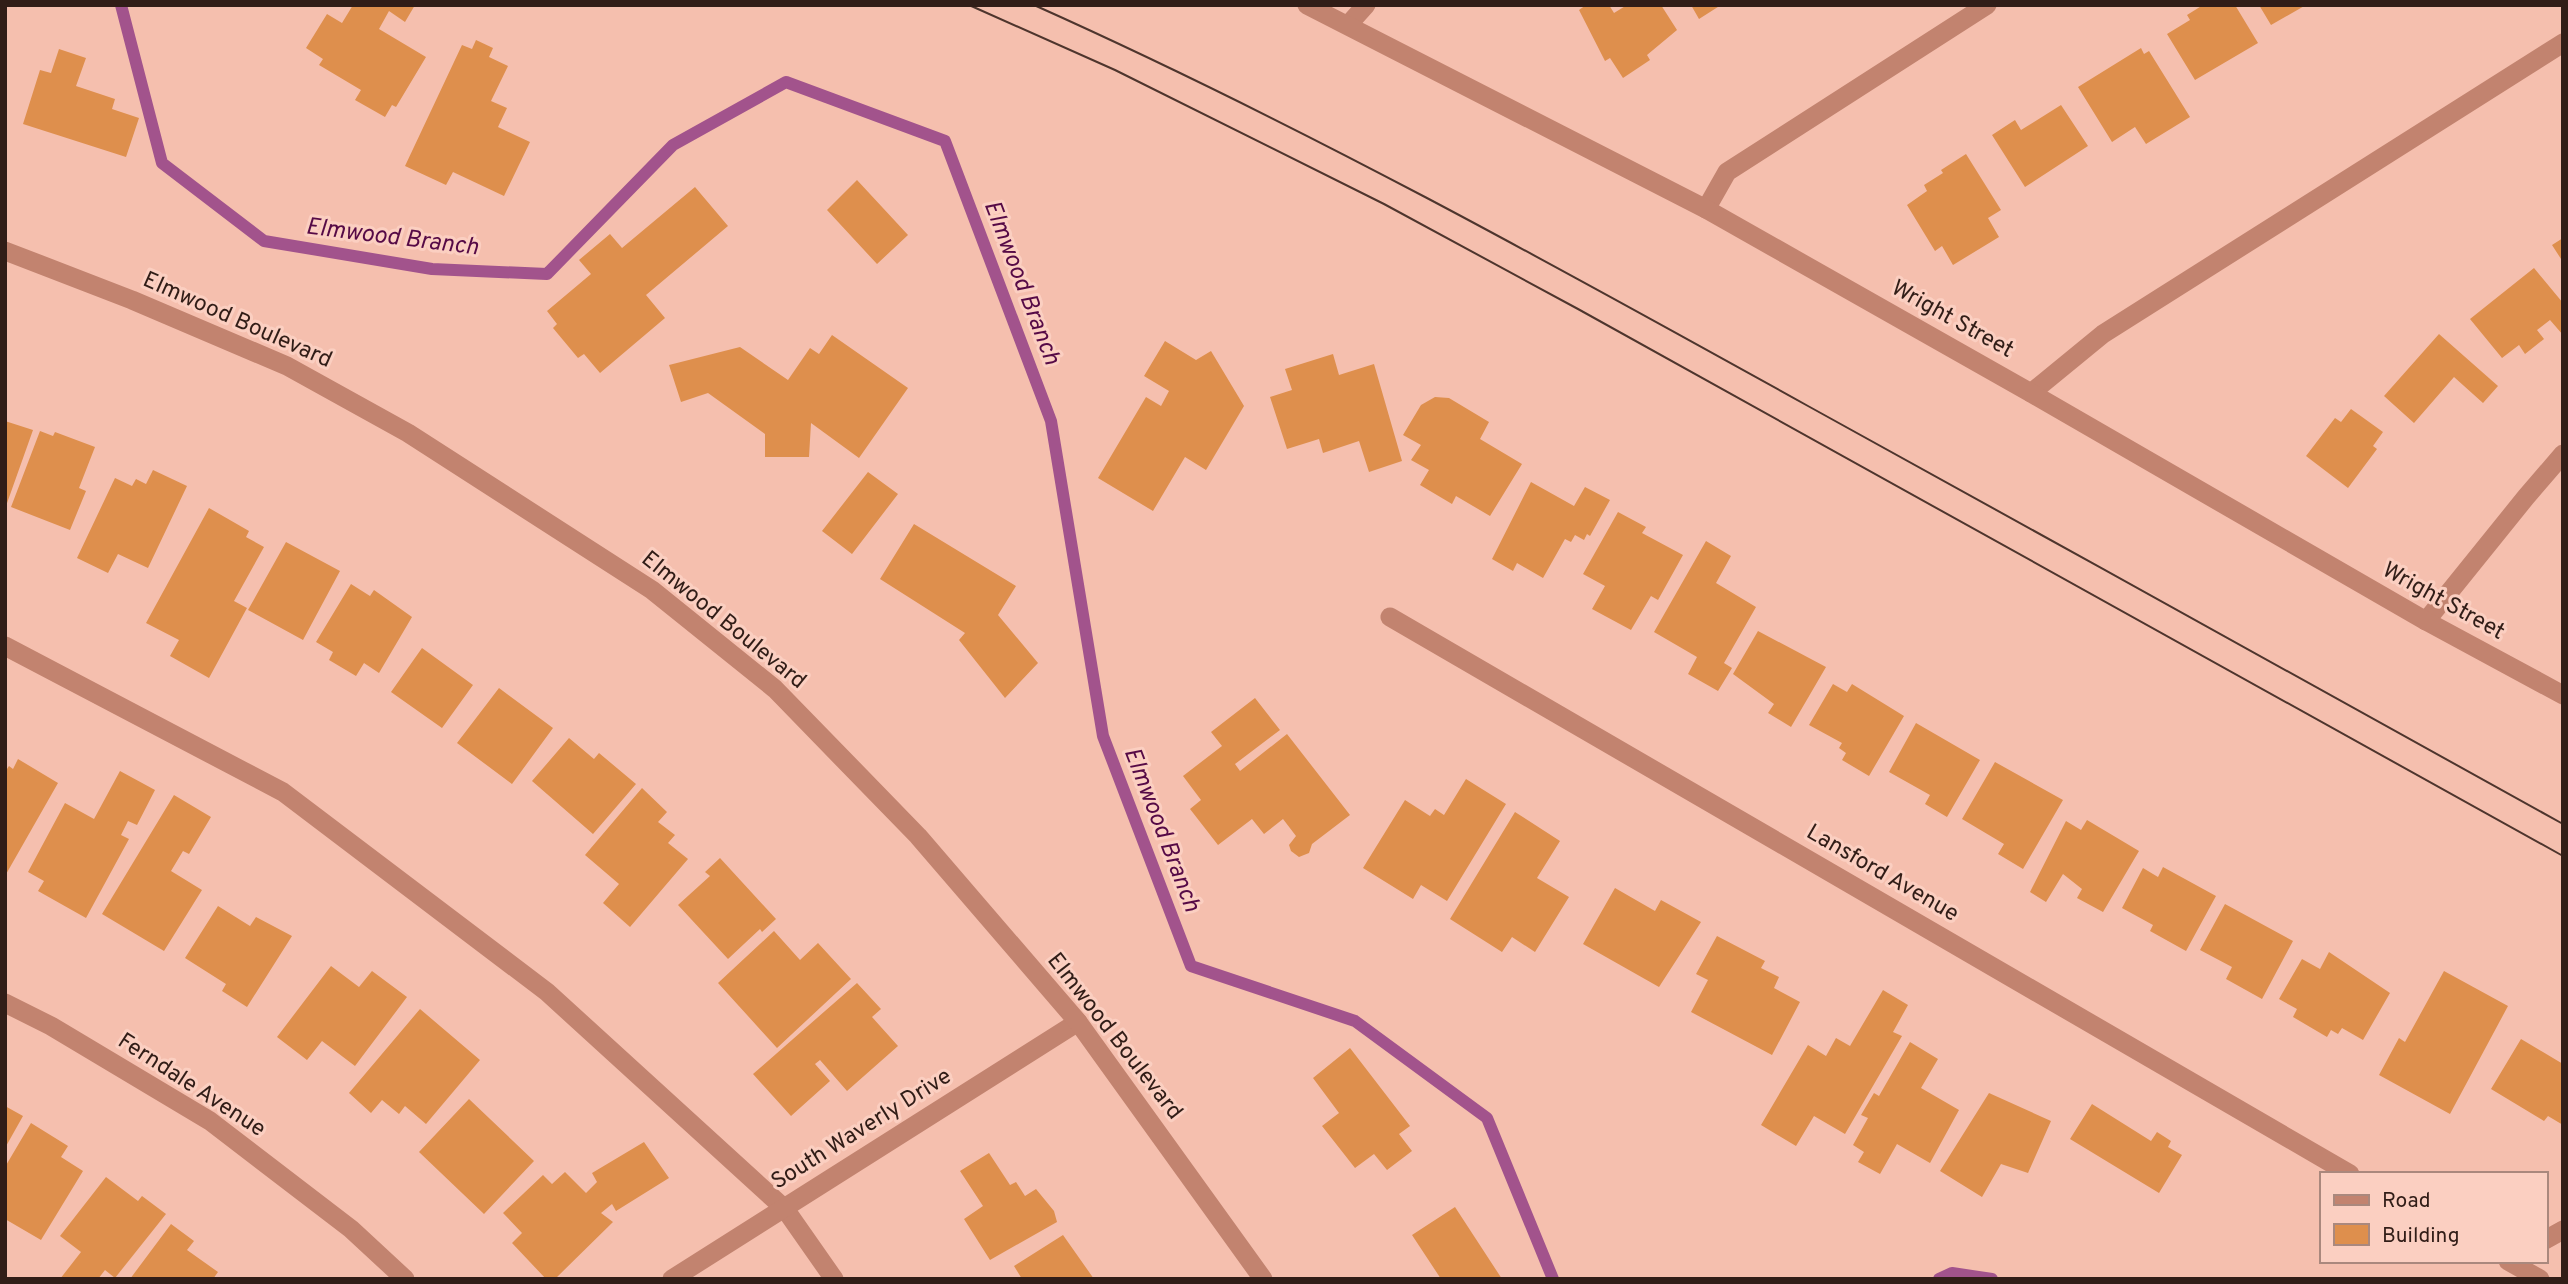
<svg xmlns="http://www.w3.org/2000/svg" width="2568" height="1284" viewBox="0 0 2568 1284" font-family="Overpass,sans-serif">
  <rect width="100%" height="100%" fill="#f5bfae"/>
  <g fill="none" stroke-linecap="round" stroke-linejoin="round">
    <path stroke="#a2538c" stroke-width="12" d="M121,5l41,158 102,78 168,28 115,5 126,-129 113,-63 159,59 106,280 52,315 88,230 164,55 132,97 66,161
      M1939,1279l13,-6 40,6"/>
  </g>
  <path fill="#de8f4d" d="M353,5h62l-10,17 -16,-11 -10,18 47,28 -30,50 -4,-2 -7,12 -30,-17 6,-10 -42,-25 4,-6 -17,-11 21,-34 15,9z
    M1586,5h23l5,8 13,-8h34l16,25 -30,25 3,5 -27,18 -13,-20 -5,3 -26,-51z
    M1691,5h30l-22,14z
    M2203,5h32l23,38 -63,37 -28,-46 23,-14 -3,-5z
    M2259,5h47l-35,20z
    M476,40l17,8 -4,9 19,9 -17,35 16,7 -9,19 32,15 -26,54 -51,-24 -7,13 -41,-19 57,-121 10,4z
    M2141,48l3,6 5,-3 41,66 -44,27 -11,-17 -23,15 -34,-55z
    M59,49l27,9 -10,28 39,13 -3,10 27,9 -13,39 -103,-33 17,-54 11,3z
    M2061,105l27,41 -63,41 -33,-52 23,-15 6,10z
    M1966,154l35,56 -13,8 11,19 -46,28 -11,-19 -7,5 -28,-46 20,-14 -3,-6 19,-12 -2,-3z
    M857,180l51,55 -31,29 -50,-54z
    M695,187l33,39 -82,69 19,23 -65,55 -16,-19 -6,4 -25,-30 4,-4 -10,-13 44,-37 -12,-14 31,-26 12,14z
    M2563,238v24l-11,-17z
    M2534,268l29,35v32l-13,-15 -13,10 7,9 -19,15 -6,-9 -17,13 -32,-39z
    M2439,334l59,52 -15,17 -29,-26 -40,46 -30,-27z
    M832,335l76,53 -49,70 -48,-35 -2,34h-44v-23l-57,-41 -27,9 -12,-37 71,-18 48,33 22,-32 9,6z
    M1165,341l31,19 15,-9 33,55 -38,64 -21,-13 -32,54 -55,-33 48,-81 15,9 8,-15 -25,-15z
    M1333,354l6,21 35,-11 28,97 -33,11 -10,-31 -36,12 -4,-14 -32,10 -17,-52 22,-7 -7,-21z
    M1435,397l14,1 40,24 -9,17 42,25 -32,52 -34,-20 -4,8 -32,-19 9,-15 -18,-10 10,-15 -18,-10 18,-30z
    M2351,409l32,23 -10,14 4,3 -29,39 -42,-32 29,-38 6,4z
    M5,421l28,9 -27,76h-1z
    M40,431l13,5 2,-4 40,15 -16,41 7,3 -16,39 -59,-23z
    M153,470l34,16 -39,82 -30,-14 -10,19 -31,-15 38,-80 17,8 4,-7 10,5z
    M868,472l30,22 -46,60 -30,-23z
    M1531,482l43,24 11,-19 25,13 -20,36 -3,-2 -3,6 -9,-5 -4,7 -6,-3 -22,39 -26,-15 -4,8 -21,-12z
    M209,508l40,23 -3,6 18,10 -30,54 13,7 -38,70 -39,-22 9,-16 -33,-17z
    M1618,512l28,15 -4,6 41,22 -25,45 -7,-4 -20,34 -39,-21 13,-23 -22,-12z
    M914,524l102,62 -18,29 40,48 -33,35 -46,-58 6,-7 -85,-54z
    M1706,541l25,15 -15,27 40,24 -32,56 8,5 -14,23 -30,-17 9,-17 -43,-25z
    M286,542l54,29 -37,69 -55,-30z
    M351,584l19,12 4,-6 38,27 -33,56 -15,-10 -8,13 -27,-16 4,-8 -17,-10z
    M1758,631l68,36 -35,60 -23,-14 6,-9 -41,-30z
    M422,648l51,37 -31,43 -51,-36z
    M1833,684l14,8 5,-8 52,32 -35,60 -27,-16 4,-7 -7,-5 3,-5 -33,-18z
    M499,688l54,40 -41,56 -55,-41z
    M1255,698l25,32 -45,34 5,7 47,-37 63,81 -38,29 -3,9 -10,4 -8,-6 -2,-6 7,-9 -13,-17 -19,15 -12,-15 -34,26 -28,-36 11,-9 -18,-24 39,-30 -11,-14z
    M1916,723l64,37 -33,57 -22,-13 5,-9 -41,-23z
    M569,738l25,21 5,-6 37,31 -43,50 -61,-53z
    M18,759l40,24 -53,93v-104l4,-6 4,3z
    M1995,762l68,38 -40,69 -25,-15 6,-10 -42,-25z
    M120,771l35,19 -18,35 -9,-4 -7,14 8,4 -43,79 -48,-27 6,-10 -16,-9 37,-69 29,16z
    M1466,779l40,25 -59,97 -26,-16 -8,14 -50,-31 42,-68 25,16 5,-7 9,6z
    M642,788l25,24 -9,10 17,13 -7,8 20,16 -58,68 -27,-24 16,-19 -34,-29z
    M174,795l37,22 -22,37 -6,-3 -12,20 31,19 -38,61 -62,-37z
    M1515,812l45,29 -23,37 32,19 -34,55 -23,-15 -10,15 -52,-33z
    M2087,820l52,31 -36,61 -26,-14 5,-9 -19,-15 -17,28 -16,-10 36,-71 15,9z
    M720,858l56,61 -14,13 -2,-3 -32,30 -50,-54 32,-29 -5,-4z
    M2163,867l53,29 -30,55 -36,-20 3,-6 -31,-17 21,-40 15,9z
    M1615,888l40,23 6,-11 40,22 -42,65 -76,-43z
    M2225,904l68,37 -31,58 -36,-20 6,-12 -32,-17z
    M218,906l32,20 6,-9 36,19 -45,71 -25,-16 4,-7 -41,-26z
    M774,931l26,29 18,-17 33,36 -74,69 -59,-65z
    M1717,936l48,25 -4,7 18,9 -5,11 26,14 -28,53 -81,-43 17,-32 -12,-6z
    M2329,952l61,41 -27,47 -21,-12 -4,6 -7,-4 -4,7 -34,-20 4,-8 -18,-10 23,-40 18,10z
    M331,966l28,21 13,-16 35,26 -52,69 -33,-25 -15,19 -30,-23z
    M2444,971l64,35 -58,108 -71,-39 20,-37 6,4z
    M857,983l24,26 -9,8 26,29 -51,45 -27,-31 -5,4 15,17 -39,35 -38,-42z
    M1883,990l25,15 -15,27 9,4 -57,98 -31,-18 -18,30 -35,-21 47,-80 18,11 10,-18 14,8z
    M420,1009l60,51 -54,64 -21,-18 -6,8 -17,-14 -11,13 -22,-20z
    M2521,1039l42,25v61l-15,-9 -4,5 -53,-32z
    M1910,1042l28,17 -17,29 38,22 -29,53 -33,-19 -17,30 -22,-12 6,-10 -11,-7 15,-27 -7,-3 13,-22 5,3z
    M1350,1048l60,78 -11,8 13,17 -25,19 -13,-16 -19,14 -33,-42 17,-13 -26,-35z
    M1989,1093l62,28 -23,52 -27,-9 -19,33 -42,-26z
    M469,1099l65,62 -50,53 -65,-62z
    M2092,1104l59,37 6,-9 14,9 -3,6 14,8 -23,38 -89,-54z
    M5,1106l18,10 -18,32z
    M31,1123l37,23 -7,11 22,14 -42,69 -36,-21v-52z
    M644,1142l25,36 -53,33 -4,-7 -11,9 12,9 -58,57h-9l-34,-36 10,-10 -19,-20 40,-38 9,9 13,-12 21,21 11,-11 -5,-9z
    M989,1153l21,32 6,-3 9,14 11,-7 18,22 3,11 -67,38 -26,-41 19,-13 -23,-35z
    M106,1177l32,24 4,-5 24,18 -51,64 -10,-8 -7,9h-38l21,-27 -21,-16z
    M1455,1207l47,72h-61l-29,-44z
    M171,1224l23,17 -7,9 31,22 -5,7h-83z
    M1063,1235l31,44h-72l-8,-13z"/>
  <g fill="none" stroke-linecap="round" stroke-linejoin="round">
    <path stroke="#c2836f" stroke-width="19" d="M1348,25l18,-20
      M2031,393l72,-59 460,-291
      M5,646l278,146 264,200 238,217 49,70"/>
    <path stroke="#c2836f" stroke-width="19" d="M1706,209l21,-37 260,-167
      M1390,617l960,557
      M2426,621l100,-124 37,-43
      M5,1003l46,23 159,95 141,108 54,50
      M2545,1240l18,-10
      M2508,1261l32,18
      M672,1279l406,-257"/>
    <path stroke="#c2836f" stroke-width="19" d="M1307,5l399,204 325,184 395,228 137,74
      M5,251l127,49 155,66 121,67 244,157 123,99 143,147 160,186 185,257"/>
    <path stroke="#4e352d" stroke-width="2" d="M969,5l146,65 269,134 194,105 985,547
      M1034,5c266,119 520,260 774,401 252,139 503,278 755,418"/>
  </g>
  <g text-anchor="middle" dominant-baseline="central" stroke-width="6" stroke-linejoin="round" paint-order="stroke">
    <g font-size="23" fill="#311d17" stroke="#fbcfc1">
      <text transform="translate(1952 320) rotate(29)">Wright Street</text>
      <text transform="translate(237 321) rotate(24)">Elmwood Boulevard</text>
      <text transform="translate(2443 602) rotate(29)">Wright Street</text>
      <text transform="translate(723 621) rotate(39)">Elmwood Boulevard</text>
      <text transform="translate(1882 874) rotate(30)">Lansford Avenue</text>
      <text transform="translate(1114 1037) rotate(52)">Elmwood Boulevard</text>
      <text transform="translate(191 1086) rotate(33)">Ferndale Avenue</text>
      <text transform="translate(862 1130) rotate(-32)">South Waverly Drive</text>
    </g>
    <g font-size="24" font-style="italic" fill="#560a46" stroke="#fbcfc1">
      <text transform="translate(392 238) rotate(7)">Elmwood Branch</text>
      <text transform="translate(1021 283) rotate(69)">Elmwood Branch</text>
      <text transform="translate(1161 830) rotate(69)">Elmwood Branch</text>
    </g>
  </g>
  <rect width="2568" height="1284" fill="none" stroke="#311d17" stroke-width="14"/>
  <rect x="2320" y="1172" width="228" height="91" fill="#fbcfc1" stroke="#aa887d" stroke-width="2"/>
  <rect x="2334" y="1195" width="35" height="10" fill="#c2836f" stroke="#aa887d" stroke-width="2"/>
  <text x="2382" y="1207" font-size="21" fill="#311d17">Road</text>
  <rect x="2334" y="1224" width="35" height="21" fill="#de8f4d" stroke="#aa887d" stroke-width="2"/>
  <text x="2382" y="1242" font-size="21" fill="#311d17">Building</text>
</svg>
